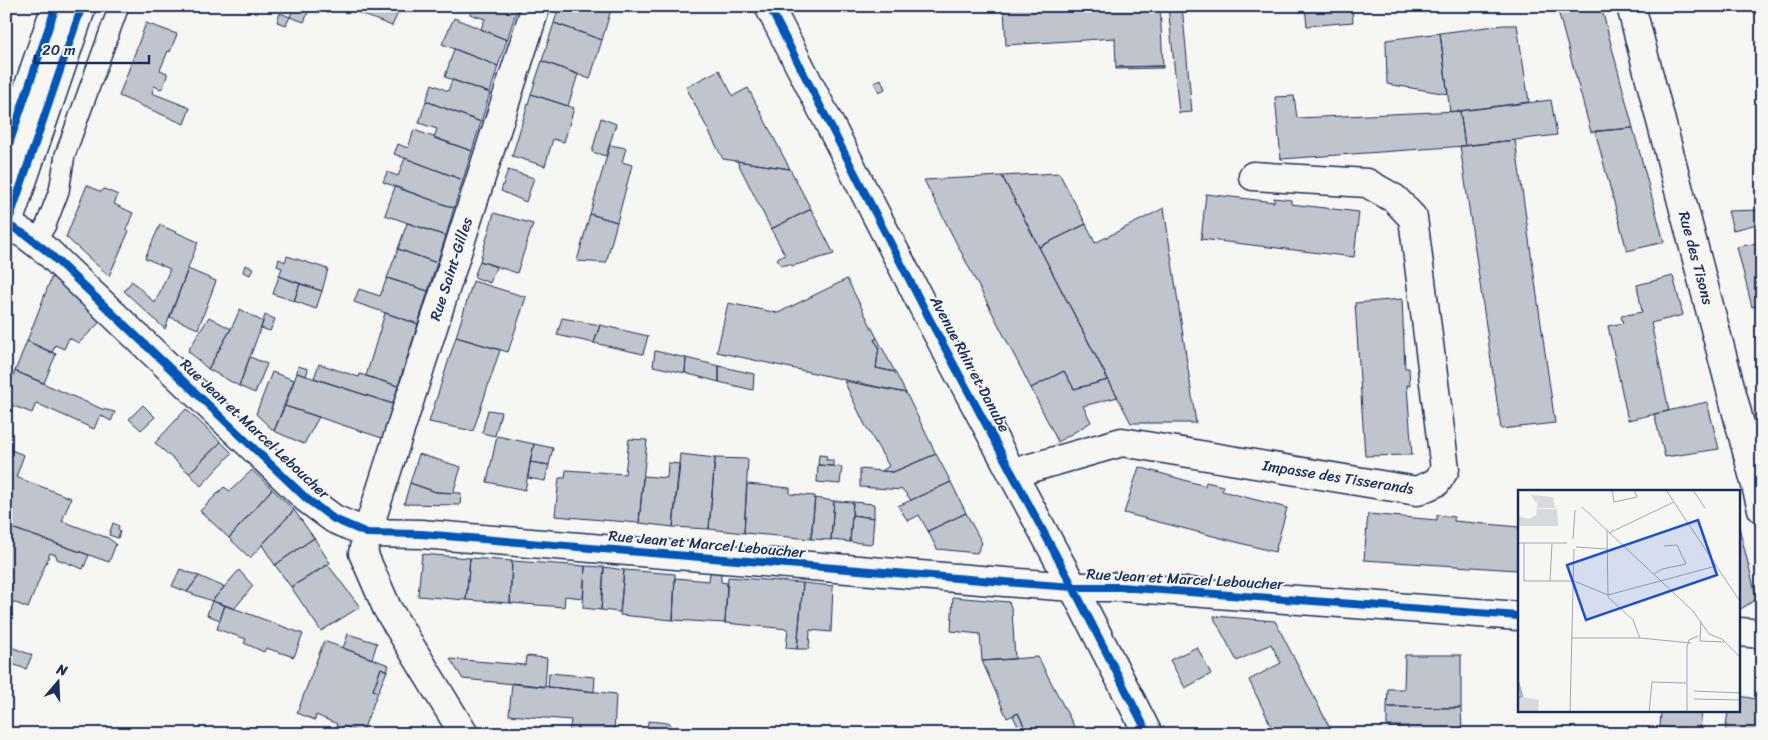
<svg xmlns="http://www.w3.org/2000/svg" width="1768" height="740" viewBox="0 0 1768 740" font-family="Sriracha,sans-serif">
  <rect width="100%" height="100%" fill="#f6f6f2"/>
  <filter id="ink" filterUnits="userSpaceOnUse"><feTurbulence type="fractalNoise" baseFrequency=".02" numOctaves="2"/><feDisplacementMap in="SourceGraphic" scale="10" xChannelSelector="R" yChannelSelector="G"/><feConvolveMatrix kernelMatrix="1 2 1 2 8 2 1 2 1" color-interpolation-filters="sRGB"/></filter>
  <g filter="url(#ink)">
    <path fill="#c0c4cd" stroke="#1b2f5e" d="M294,6h17l-7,16 -14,-5z
      M341,6h60l-9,20z
      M472,6h46l-11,34 -26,-11 4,-10 -15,-5z
      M559,6h53l-10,34 -48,-17z
      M1040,6h120l3,60 -47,1 -1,-29 -109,7 -2,-37z
      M1168,6h14l10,106 -13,1z
      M1289,6h63l1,16 -46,4 -2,-19 -16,1z
      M1557,6h20l-19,5z
      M1577,6h24l32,122 -42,4 -33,-121z
      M280,13l10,4 -4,8 -9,-3z
      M454,18l53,22 -9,26 -56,-22z
      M146,23l31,11 -7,18 -2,-1 -8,19 7,3v3l-4,11 -2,2 -7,-3 -2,7 38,15 -6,16 -65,-28z
      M554,23l48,17 -12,39 -48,-18z
      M1503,25h14l12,77 -79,10 -10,-79z
      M1440,33l8,61 -61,-10 -1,-44z
      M454,49l44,17 -8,27 -45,-16z
      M542,61l36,13 -10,32 -37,-12z
      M1163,66v2l-47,1v-2z
      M719,70l14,26 15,-8 42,81 -67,-10 -37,-72z
      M881,79l4,10 -6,3 -5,-9z
      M452,80l38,13 -9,29 -55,-21 6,-17 16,7z
      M531,94l43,14 -10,34 -11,-3 -8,27 -33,-10z
      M1294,96l3,22 163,-7 5,35 -184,13 -6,-62z
      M1551,100l6,35 -92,11 -5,-35z
      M426,101l55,21 -9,29 -38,-13 3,-9 -18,-6z
      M601,118l15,6 -10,32 -14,-4z
      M1633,128l31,114 -37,9 -32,-120z
      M414,130l58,21 -9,29 -69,-26 4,-10 10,4z
      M1515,140l40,283 -54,6 -41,-283z
      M610,145l16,3 -4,14 10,3 -15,57 -27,-8z
      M405,158l58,22 -9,28 -71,-26 4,-10 11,4z
      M737,161l53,8 21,40 -40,20z
      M508,170l26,8 -8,24 -25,-11z
      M1059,173l27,51 -47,23 -37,-71z
      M1002,176l37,71 69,133 -34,9 -10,-18 -33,17 -107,-208z
      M87,185l14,7 3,-3 14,6 -4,9 19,9 -7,17 3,1 -20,45 -43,-39z
      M395,187l59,21 -8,28 -61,-21z
      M1206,194l68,8v-4l17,2v4l68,8 -5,45 -153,-18z
      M1164,208l32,215h-65l-92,-176 47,-23 9,19z
      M811,209l23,45 -42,12 -2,-2 -9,2 -4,-7 2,-2 6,-2 -14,-26z
      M1762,210v13l-29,7 -5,-19z
      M494,213l39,11 -16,49 -37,-12z
      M590,214l27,8 -11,41 -29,-2z
      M407,223l39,13 -9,27 -39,-14z
      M160,225l38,17 -33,87 -41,-38 8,-10 23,22 15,-34 -25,-11z
      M1762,242v63l-10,2 -15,-60z
      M398,249l39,14 -9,28 -41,-13z
      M287,256l41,13 -6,22 -43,-15 3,-8 -5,-2 2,-7 6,3z
      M480,261l16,6 -6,16 -16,-6z
      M245,265l8,3 -3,7 -7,-3z
      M188,269l28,12 -18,48 -28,-12z
      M52,276l49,45 -22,22 -10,-5 -5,11 -9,-4 -3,8 -25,-12z
      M279,276l21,8 -6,17 -21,-7z
      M1673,276l10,39 -32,8 18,88 -41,9 -20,-94 15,-3 -2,-7 21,-4 -5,-27z
      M387,278l41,13 -10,33 -64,-22 5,-13 21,7z
      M847,279l30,59 -3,2 5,7 -3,21 19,4 11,21 -189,-41 11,-49 50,10z
      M473,281l53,16 -18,55 -52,-15z
      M300,284l22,7 -6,18 -22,-8z
      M1402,299l3,69h4l1,18 -3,-1 5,70 -47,1 -10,-153z
      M240,309l23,13 -24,64 -31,-17 23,-40z
      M385,313l33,11 -20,62 -32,-10z
      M265,315l10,4 -5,12 -9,-3z
      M209,317l22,12 -23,40 -20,-18z
      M562,318l38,7 -6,18 -37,-8z
      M600,325l48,11 -5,18 -49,-11z
      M456,337l44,13 -27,81 -44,-9z
      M877,338l18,34 -19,-4 3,-21 -5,-7z
      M27,341l29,13 -12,29 -29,-12z
      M655,351l31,7 -1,15 -32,-7z
      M250,357l17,7 -12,29 -16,-7z
      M686,358l33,8v16l-34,-9z
      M319,364l40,13 1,-3 38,12 -5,18 -79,-26z
      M298,366l10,3 -2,7 -9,-3z
      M719,366l35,8 -1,16 -34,-8z
      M15,371l87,38 13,3 -4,9 -11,-6 -6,14 -58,-26 -4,10 -26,-10v-8z
      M1064,371l10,18 34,-9 10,17 -35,9 8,16 -33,20 -27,-54z
      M272,372l22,8 -20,51 -18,-17z
      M297,373l96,31 -11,34 -97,-32z
      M844,381l62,12 30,61 -43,18 -11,-1 7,-5 -25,-43z
      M1707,402l12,47 -54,8 -11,-43z
      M143,405l12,12 -14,13 -12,-11z
      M285,406l34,11 -15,27 -30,-13z
      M186,409l35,33 -32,31 -34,-30z
      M488,410l13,2 -6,24 -13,-3z
      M497,436l37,8 -9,46 -38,-8z
      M629,439l18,1 -8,83 -84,-7 4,-38h6l1,-8 59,4z
      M221,442l11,11 -31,33 -12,-13z
      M534,444l19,4 -4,17 -19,-3z
      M6,448l18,7 -8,22 55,21 -9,23 46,17 8,6 -7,18 -103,-36z
      M419,454l42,13 -8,26 -17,-1 -26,-9z
      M680,454l35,4 -6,71 -36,-2z
      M936,454l15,28 -40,18 -8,-10 -43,-3v-18l33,3z
      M819,455l8,1 -1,4h7v6l-15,-1z
      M715,458l33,1 -4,74 -35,-4z
      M530,462l19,3 -4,16 -17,-3z
      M668,463l12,1 -7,63 -34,-4 4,-47 24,2z
      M818,465l24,2 -2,17 -23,-2z
      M1139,467l66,19 1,-4 17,4 -1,5 65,17 -12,44 -151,-39z
      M252,470l20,19 -43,49 -29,-27 24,-24 6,4z
      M951,482l15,31 -38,18 -9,-16 -11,6 -10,-15z
      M410,483l26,9 25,1 -1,12 -56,-1z
      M747,484l43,4v6l25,2 -4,43 -67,-6z
      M272,489l22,21 -44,48 -21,-20z
      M815,498l19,3 -3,39 -20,-1z
      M834,501l19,1 -3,40 -19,-2z
      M853,502l21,2v14l-22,-3z
      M294,510l20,28 -39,27 -13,-20z
      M966,513l16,30 -5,10 -40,-4 -9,-18z
      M1368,514l69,6v-5l17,2v4l65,6 -2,43 -153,-10z
      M852,515l22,3 -2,26 -22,-2z
      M113,523l6,3 -1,4 2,1 -2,7 -9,-3z
      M6,526l83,29 -6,14 -26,-10 -1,-4 -6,-2 -22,55 -22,-9z
      M1739,527l18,72 -18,11z
      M314,538l16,25 -39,24 -16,-22z
      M422,554l48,4 -4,42 -48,-4z
      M470,558l42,3 -2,42 -44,-3z
      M512,561l73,5 -2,32 -18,-2 -1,11 -54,-4z
      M328,565l32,42 -39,24 -30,-44z
      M585,566l19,1 -3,43 -18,-2z
      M604,567l20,3 -4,42 -19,-2z
      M180,569l19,7 -12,16 -15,-6z
      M239,570l14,16 -19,23 -22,-8z
      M624,570l51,4 -2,46 -53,-5z
      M710,572l11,1v9l6,1 -2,40 -52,-3 2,-42 34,3z
      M199,576l25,11 -12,14 -25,-9z
      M728,577l75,6 -6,66 -11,-1 2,-19 -63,-6z
      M803,583l30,3 -2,46 -21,-2 -1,19h-12z
      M953,597l56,5 3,8 3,49 -33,2 -2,-27 -29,-3z
      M212,601l13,4 -5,15 -13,-5z
      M225,605l78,29 -9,23 -28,-9 -2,4 -20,-9 2,-4 -29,-10z
      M1214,616l61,5 58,113h-27l-2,-3 -5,3h-24l-26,-54 32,-17 -10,-19 -34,17 -22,-41z
      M348,634l29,9 -5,16 -29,-11z
      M324,641l65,24 -2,6 -6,-3 -8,22 5,2 -16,41 -19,-7 -2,6 -6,-3 2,-5 -21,-9 -1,5 -18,-7z
      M6,645l26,10 -6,14 -20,-7z
      M1197,647l14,27 -26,14 -15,-28z
      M1405,655h56v53l-74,-1 1,-18h16z
      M526,656l21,2 -2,29 -82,-8 -13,-20 75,6z
      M1038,657l40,77h-50l-10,-21 -11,5 -25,-57z
      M381,668l6,3 -9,21 -5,-2z
      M549,673l46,4 -1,15 -46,-5z
      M512,683l104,11 -2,40h-45l2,-14 -62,-5z
      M1739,696l23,4v34h-37l3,-23h11z
      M1387,707l74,1 1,26h-54v-8h-21z
      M1661,711h41l-2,19 -40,-3z
      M1018,713l10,21h-6l-9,-18z
      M648,721l22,2v11h-23z"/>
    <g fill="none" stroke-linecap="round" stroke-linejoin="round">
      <defs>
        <path id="lane" d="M35,243l11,-18 13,-34 6,-36 54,-149"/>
        <path id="street" d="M1631,6l131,503
          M8,225l18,10 22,17 259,247 27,20 33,14 54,1 584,48 68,5h47l399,29
          M1013,473l109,-31 295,49 20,-9 8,-13 -32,-251 -18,-19 -28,-16 -114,-7
          M1739,632l23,2
          M464,734l-77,-126 -24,-55 4,-20 169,-527"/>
        <path id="primary" d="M769,6l160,312 144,269 75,147
          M6,153l50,-147
          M6,229l76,-223"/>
      </defs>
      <use href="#lane" stroke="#1b2f5e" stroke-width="22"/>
      <use href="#street" stroke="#1b2f5e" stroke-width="31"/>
      <use href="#primary" stroke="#1b2f5e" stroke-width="31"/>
      <use href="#lane" stroke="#f6f6f2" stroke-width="19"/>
      <use href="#street" stroke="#f6f6f2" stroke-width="28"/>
      <use href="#primary" stroke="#f6f6f2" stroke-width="28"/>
      <defs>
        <path id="cycleway" d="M769,6l160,312 144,269 75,147
          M6,153l50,-147
          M8,225l18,10 22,17 259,247 27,20 33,14 54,1 584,48 68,5h47l399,29
          M6,229l76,-223"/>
      </defs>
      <use href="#cycleway" stroke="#f6f6f2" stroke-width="11"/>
      <use href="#cycleway" stroke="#0057b8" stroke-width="8"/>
    </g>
  </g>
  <g text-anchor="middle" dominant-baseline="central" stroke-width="4" stroke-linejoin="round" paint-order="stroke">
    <g font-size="15" fill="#1b2f5e" stroke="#f6f6f2">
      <text transform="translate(1696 258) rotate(75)">Rue des Tisons</text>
      <text transform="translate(451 269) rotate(-72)">Rue Saint-Gilles</text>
      <text transform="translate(970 364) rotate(62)">Avenue Rhin et Danube</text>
      <text transform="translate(255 429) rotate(43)">Rue Jean et Marcel Leboucher</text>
      <text transform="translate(1338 477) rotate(9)">Impasse des Tisserands</text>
      <text transform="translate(707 544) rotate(5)">Rue Jean et Marcel Leboucher</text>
      <text transform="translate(1185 579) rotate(3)">Rue Jean et Marcel Leboucher</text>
    </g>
  </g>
  <g transform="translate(1518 490)">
    <rect width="222" height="222" fill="#f6f6f2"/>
    <path d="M13,5l22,2 2,11h-18l1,-10 -2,5zM19,19h20l1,17h-40v-10l11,3 7,-4zM0,192l4,15 17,3 -1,11 -20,1z" fill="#d6d9dd"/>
    <path fill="none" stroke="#abb2c0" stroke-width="2.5" d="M0,192l4,14 -4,2"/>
    <path fill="none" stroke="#9ea6b7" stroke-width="1" d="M94,0l2,12 23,-5 -3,-7M148,0l75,113M175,0l12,18M64,17l111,104 16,23 13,5 19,19M89,40l1,67 25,23 7,18M91,43l65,-31M55,49l2,-29M0,53h49M6,53v38h48M58,57l31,2M136,84l8,-5 24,-5 -9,-19 -13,1M32,91l2,-37M56,91l34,14 108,-29M183,131l-1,20 24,1M54,148h68l51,5M176,201l47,2M176,209l47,1M52,222l4,-163M131,222l3,-30 34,1M169,222v-65l2,-7 9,-4"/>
    <path fill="#1d4ed8" fill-opacity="0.15" stroke="#1d4ed8" stroke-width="2.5" d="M180,30l19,55 -131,45 -19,-55z"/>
    <rect width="222" height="222" fill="none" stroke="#1b2f5e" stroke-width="2.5"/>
  </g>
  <rect width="1768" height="740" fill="none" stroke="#f6f6f2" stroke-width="25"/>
  <rect x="12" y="12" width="1743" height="715" fill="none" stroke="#1b2f5e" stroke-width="2" filter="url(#ink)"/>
  <g transform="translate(58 682) rotate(19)" stroke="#f6f6f2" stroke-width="4" paint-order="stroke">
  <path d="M0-4L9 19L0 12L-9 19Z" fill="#1b2f5e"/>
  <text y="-8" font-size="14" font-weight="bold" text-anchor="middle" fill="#1b2f5e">N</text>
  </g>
  <path d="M35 55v8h114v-8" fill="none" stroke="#1b2f5e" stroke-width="2.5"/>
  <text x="42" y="55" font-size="15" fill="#1b2f5e" stroke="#f6f6f2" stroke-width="4" paint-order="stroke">20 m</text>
</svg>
